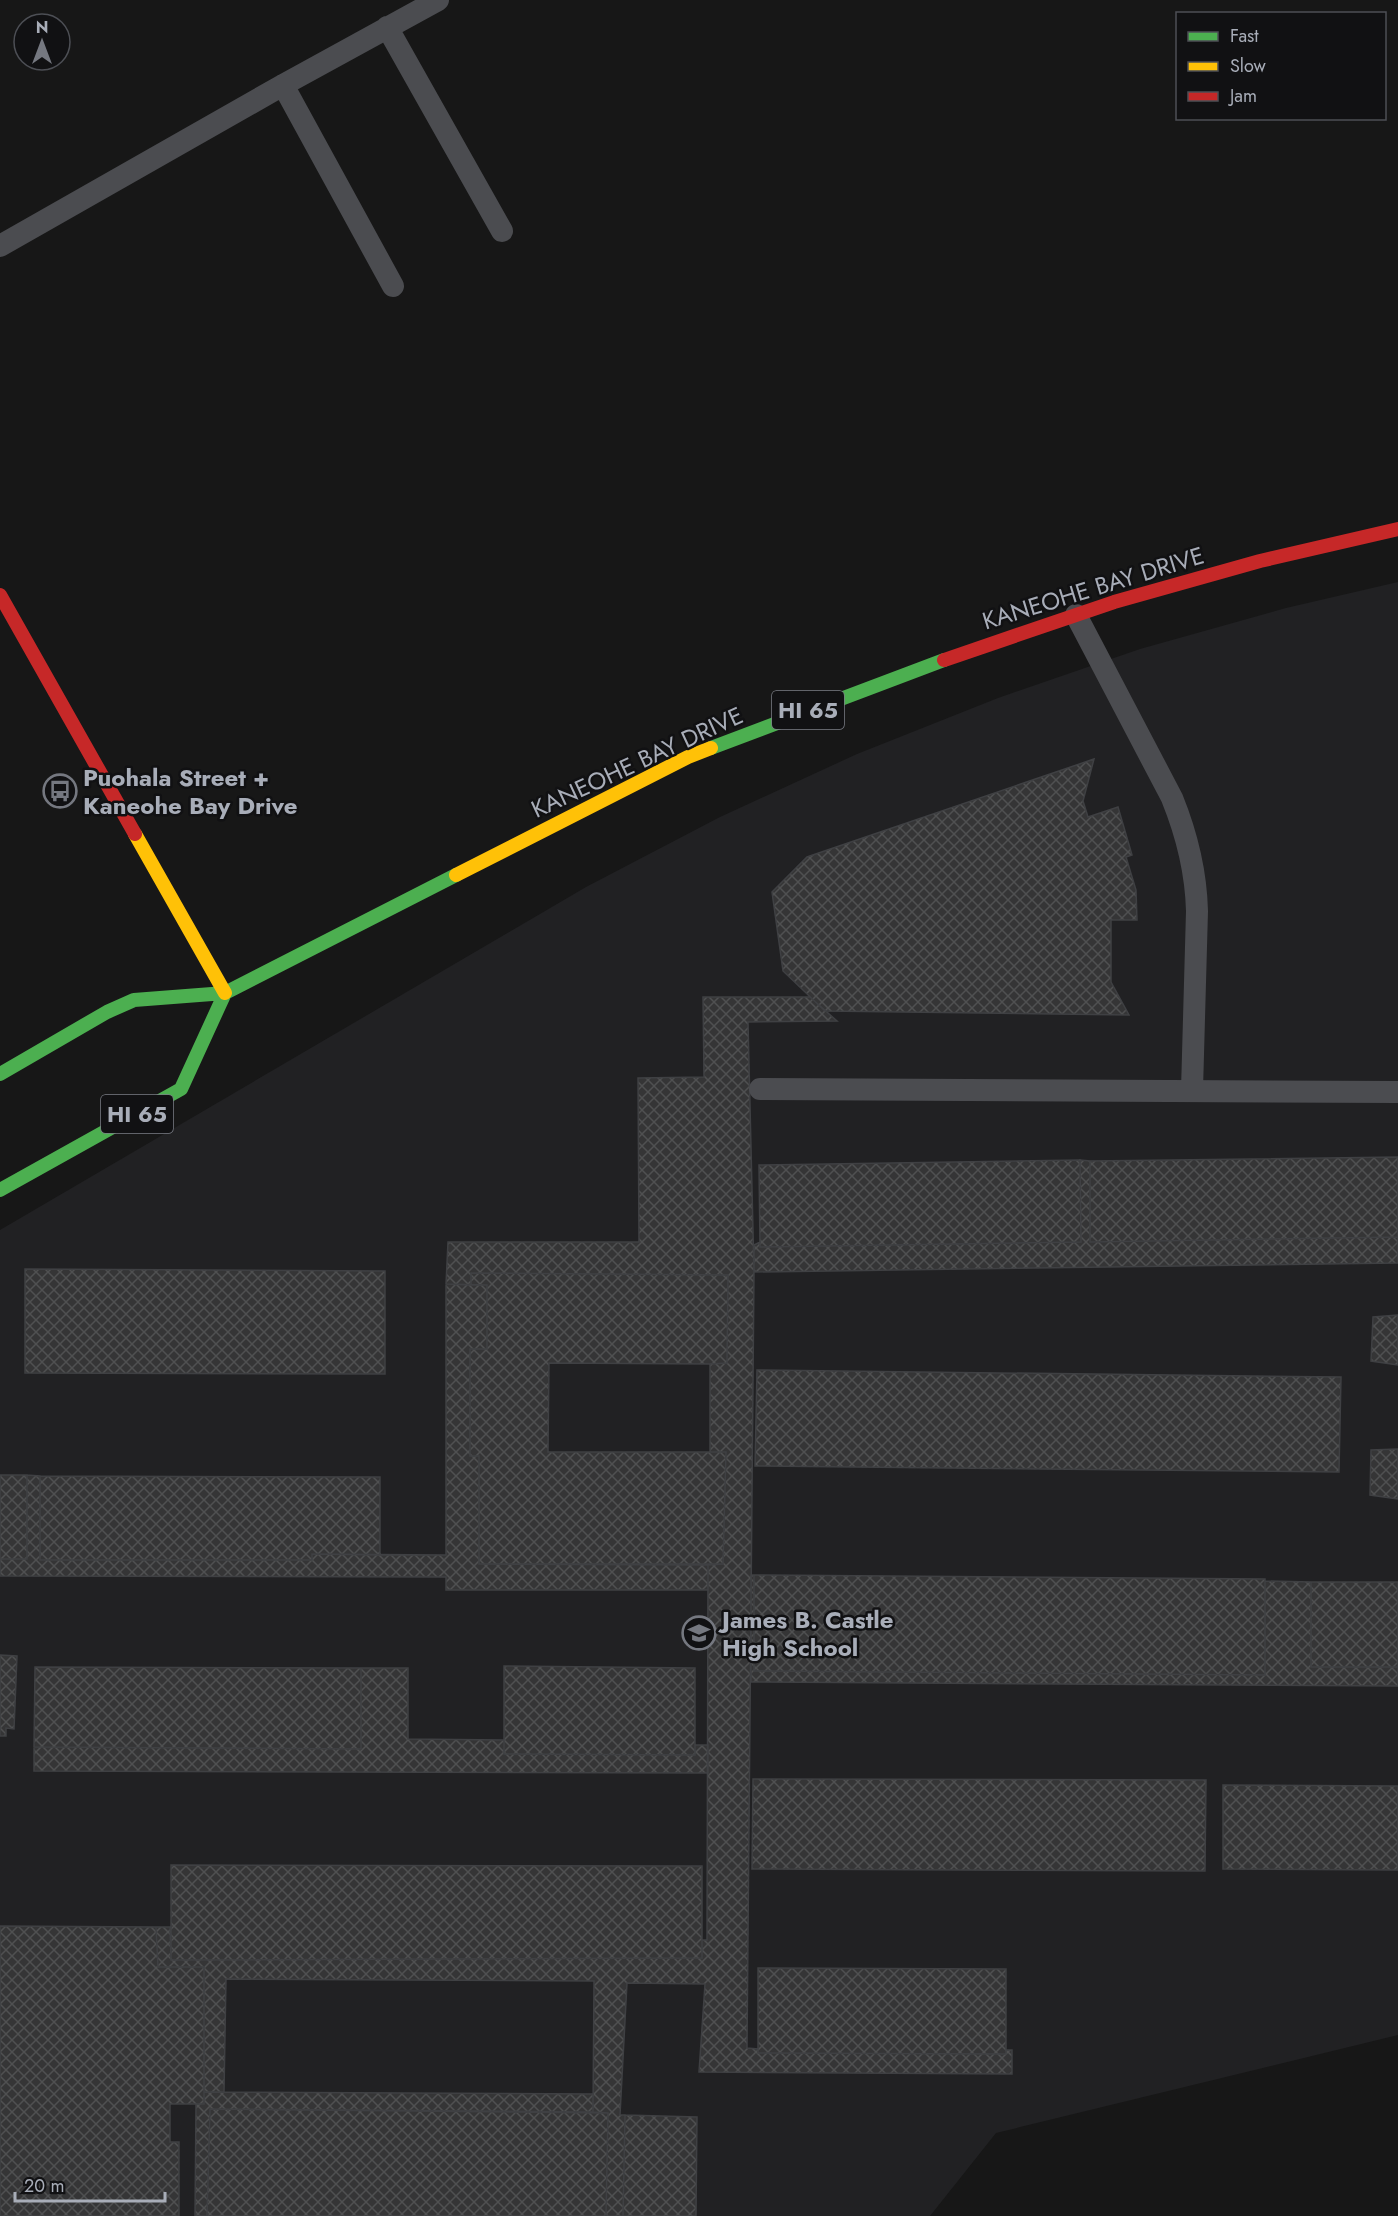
<svg xmlns="http://www.w3.org/2000/svg" width="1398" height="2216" viewBox="0 0 1398 2216" font-family="Jost,sans-serif">
  <defs>
    <pattern id="building-cross-hatch" width="8" height="8" patternUnits="userSpaceOnUse" patternTransform="scale(1.5)"><rect width="8" height="8" fill="#353536"/><path d="M0 0l8 8M0 8l8-8" fill="none" stroke="#4f5051"/></pattern>
  </defs>
  <rect width="100%" height="100%" fill="#171717"/>
  <path fill="#212123" d="M1398,582v1453l-402,98 -66,83h-930v-986l586,-343 134,-70 137,-63 141,-56 142,-49 146,-41z"/>
  <path fill="url(#building-cross-hatch)" stroke="#3f4043" stroke-width="1.5" d="M1094,759l-11,42 5,16 30,-10 14,48 -6,2 10,33 1,30h-26v62l18,33 -304,-4 -42,-40 -11,-79 35,-35z
    M703,997h107l27,24 -89,1 6,250 -7,776 11,1v4l248,1v-4h6v24l-313,-2 6,-88 -78,-1 -7,132h5l-2,101h-17l2,-103 -15,-1 1,-131 -368,-2 -2,113h-20v-125h-46l-2,-40h14l1,33 531,-2v-18h5l1,-375 15,-1 3,-112h-16v-88l17,-1 1,-88 -257,-2v12l-25,-1 2,-42h191l-1,-164 66,-1z
    M1398,1157v80l-308,5v-81z
    M1080,1160l1,82 -321,5 -1,-82z
    M1080,1160l10,1v81l308,-5v26l-644,9v-27l6,-3v5l321,-5z
    M25,1269l360,2v103l-360,-1z
    M471,1273l257,2 -1,88 -17,1 -161,-1 -1,89h178l-3,112h-244v-108h-9v-107h17v-64h-16z
    M446,1284l41,1v64h-17v107h9v108l229,1v25h-262v-13l-446,-1v-17h27v-84l13,1v84h272v-6l134,1z
    M1398,1315v50l-27,-4 2,-44z
    M757,1370l584,7 -2,95 -584,-6z
    M1398,1449v50l-28,-4 1,-45z
    M0,1475h27v84h-27z
    M40,1476l340,1v78l-68,-1v6h-272z
    M751,1575h3v96l511,4v-94l46,1v85h87v19l-647,-4z
    M754,1575l511,4v96l-511,-4z
    M1311,1582h87v85h-87z
    M0,1655l17,1 -3,73 -8,-1v8h-6z
    M504,1666l191,2v87l-191,-1z
    M35,1667l326,1v81l-327,-2z
    M361,1668h47v71l96,1v14l191,1v-10h13v28l-674,-2v-24l327,2z
    M753,1779l453,1 -1,91 -453,-2z
    M1223,1785l175,1v84l-175,-1z
    M171,1865l531,1v92l-531,2z
    M0,1926l156,1 2,40h46v137h-34v38h9v74h-179z
    M758,1968l248,1v85l-248,-1z
    M204,2092l389,2v18l-383,-3 -3,107h-12l1,-112h8z
    M210,2109l398,4 -2,103h-399z
    M625,2115l72,2 -1,99h-73z"/>
  <g fill="none" stroke-linecap="round" stroke-linejoin="round">
    <path stroke="#4b4c50" stroke-width="22" d="M387,27l115,204
      M283,85l110,201
      M0,246l283,-161 155,-85
      M1076,615l96,183c15,37 24,73 25,113l-5,179
      M760,1089l638,3"/>
    <path stroke="#4caf50" stroke-width="14" d="M711,748l233,-88
      M0,1074l107,-62 27,-12 91,-7 231,-118
      M0,1190l181,-101 44,-96"/>
    <path stroke="#ffc107" stroke-width="14" d="M135,834l90,159
      M456,875l232,-118 23,-9"/>
    <path stroke="#c62828" stroke-width="14" d="M0,595l135,239
      M944,660l170,-58 146,-41 138,-32"/>
  </g>
  <defs>
    <symbol id="bus-ring" viewBox="-11 -11 22 22"><circle r="9.5" fill="#111113" stroke="#757880" stroke-width="1.5"/><path d="M-5-6H5V4H4V6H2V4H-2V6H-4V4H-5ZM-3.5-4V0h7V-4ZM-3.5 1.2v1.5H-2V1.2ZM2 1.2v1.5H3.5V1.2Z" fill="#757880"/></symbol>
    <symbol id="school-ring" viewBox="-11 -11 22 22"><circle r="9.5" fill="#111113" stroke="#757880" stroke-width="1.5"/><path d="M0-5L7-2L0 1L-7-2ZM-4 1L0 2.5L4 1V4Q0 6-4 4Z" fill="#757880"/></symbol>
  </defs>
  <g fill-rule="evenodd">
    <use href="#bus-ring" x="41" y="772" width="38" height="38"/>
    <use href="#school-ring" x="680" y="1614" width="38" height="38"/>
  </g>
  <g text-anchor="middle" dominant-baseline="central" stroke-width="5" stroke-linejoin="round" paint-order="stroke">
    <g fill="#111113" stroke="#7b7e86" stroke-width="1.5">
      <rect x="772" y="691" width="72" height="38" rx="4.5"/>
      <rect x="101" y="1095" width="72" height="38" rx="4.5"/>
    </g>
    <g font-size="22" font-weight="bold" fill="#a8adb8">
      <text x="808" y="710">HI 65</text>
      <text x="137" y="1114">HI 65</text>
    </g>
    <g font-size="24" fill="#a8adb8" stroke="#111113">
      <text transform="translate(1093 588) rotate(-17)">KANEOHE BAY DRIVE</text>
      <text transform="translate(637 762) rotate(-25)">KANEOHE BAY DRIVE</text>
    </g>
    <g font-size="24" font-weight="bold" fill="#a8adb8" stroke="#111113" text-anchor="start">
      <text x="83" y="777">Puohala Street +<tspan x="83" dy="28">Kaneohe Bay Drive</tspan></text>
      <text x="722" y="1619">James B. Castle<tspan x="722" dy="28">High School</tspan></text>
    </g>
  </g>
  <rect x="1176" y="12" width="210" height="108" fill="#111113" stroke="#4d4f55" stroke-width="1.5"/>
  <rect x="1188" y="32" width="30" height="9" fill="#4caf50" stroke="#4d4f55" stroke-width="1.5"/>
  <text x="1230" y="42" font-size="18" fill="#a8adb8">Fast</text>
  <rect x="1188" y="62" width="30" height="9" fill="#ffc107" stroke="#4d4f55" stroke-width="1.5"/>
  <text x="1230" y="72" font-size="18" fill="#a8adb8">Slow</text>
  <rect x="1188" y="92" width="30" height="9" fill="#c62828" stroke="#4d4f55" stroke-width="1.5"/>
  <text x="1230" y="102" font-size="18" fill="#a8adb8">Jam</text>
  <g transform="translate(42 42)"><circle r="28" fill="#111113" stroke="#4d4f55" stroke-width="1.5"/>
  <path d="M0-4.5L10 22L0 15L-10 22Z" fill="#757880"/>
  <text y="-9" font-size="16" font-weight="bold" text-anchor="middle" fill="#a8adb8">N</text>
  </g>
  <path d="M15 2192v9h150v-9" fill="none" stroke="#a8adb8" stroke-width="3"/>
  <text x="24" y="2192" font-size="18" fill="#a8adb8" stroke="#111113" stroke-width="4.5" paint-order="stroke">20 m</text>
</svg>
